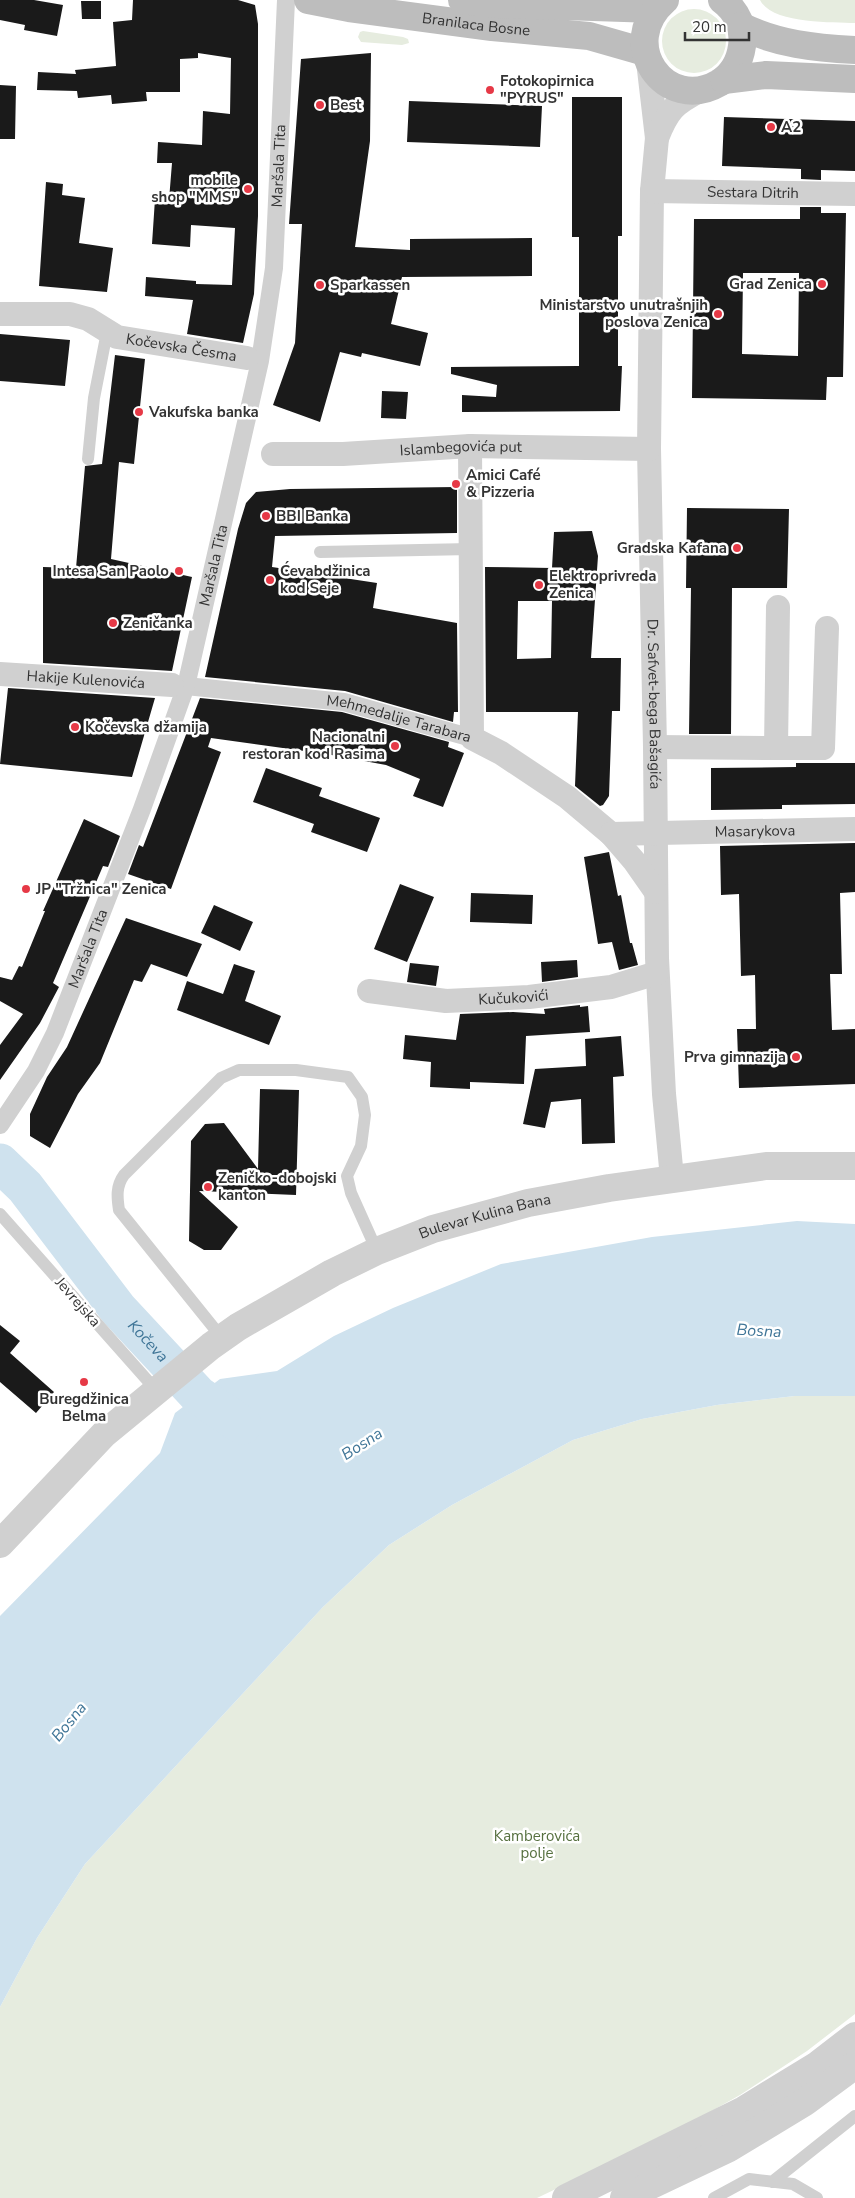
<svg xmlns="http://www.w3.org/2000/svg" width="855" height="2198" viewBox="0 0 855 2198" font-family="'Nunito Sans',sans-serif">
  <rect width="100%" height="100%" fill="#fff"/>
  <path fill="#e6ecdf" d="M760,0h95v23c-23,-1 -83,1 -95,-23z
    M662 41a32 32 0 1 1 64 0a32 32 0 1 1-64 0Z
    M363,31l40,6 5,2 1,4 -7,2 -41,-3 -3,-5 2,-5z
    M795,1396h60v618l-48,37 -67,44 -71,40 -132,63h-537v-191l37,-69 48,-74 238,-257 66,-62 63,-40 121,-65 69,-21 75,-14z"/>
  <path fill="#cfe2ee" d="M797,1221l58,3v172h-60l-78,9 -75,14 -69,21 -121,65 -63,40 -66,62 -238,257 -48,74 -37,69v-391l160,-163 15,-40 45,-34 57,-8 57,-35 59,-28 108,-44 151,-27z"/>
  <g fill="none" stroke-linecap="round" stroke-linejoin="round">
    <path stroke="#cfe2ee" stroke-width="39" id="s1" d="M0,1163l25,24 93,122 80,86 44,30"/>
  </g>
  <path fill="#1a1a1a" fill-rule="evenodd" d="M0,0h34l29,5 -6,31 -33,-6 1,-5 -25,-5z
    M133,0h105l17,5 3,19v192l-4,78 -11,49 -56,-9 6,-34 -48,-4 1,-19 50,4v3l36,1 3,-57 -44,-3 -1,22 -38,-3 3,-45 14,1 3,-37h-15l1,-21 44,3 1,-34 27,3 1,-56 -33,-5v5l-18,1v33h-34l1,9 -35,3 -1,-9 -33,3 -1,-7 -40,-1 1,-18 38,2 -1,-4 41,-4 -3,-44 19,-2z
    M81,1h20v18h-19z
    M371,53l-1,88 -15,106 55,3v-11l122,-1v38l-130,1 -11,47 37,9 -8,33 -58,-13 -1,4 -21,-5 -20,70 -47,-17 22,-62 7,-119h-13l12,-165z
    M0,85l16,1 -1,53h-15z
    M572,97h50v139h-4v130h4l-2,45 -158,1v-17l34,2 1,-12 -46,-11v-7l128,-1v-129h-7z
    M409,101l133,5 -2,41 -133,-5z
    M724,117l131,4v50l-34,-1v10l-20,-1v-10l-79,-3z
    M46,182l17,2 -1,11 23,3 -6,45 34,5 -6,44 -68,-6z
    M800,207h21v6h25l-3,164h-16l-1,23 -134,-2 2,-179h106zM743,273h56l-1,83 -56,-2z
    M0,334l70,6 -5,46 -65,-5z
    M115,355l30,4 -11,105 -15,-2 -8,97 81,18 -20,94 -129,-8v-96l33,1 9,-102 17,-2z
    M382,391l26,1 -2,27 -25,-1z
    M457,487v46l-182,3 -3,31 105,16 -4,25 84,15 1,89h-4l-1,10 -108,-31 -140,-14 33,-148 8,-26 10,-11 34,-3z
    M687,508l102,1 -2,79h-55l-1,146h-42l2,-146h-5z
    M592,531l6,25 -7,102h30l-1,53h-8l-3,85 -6,9 -3,1 -25,-20 3,-74h-92l-1,-145 67,1 2,-36zM518,601h34l-1,57 -34,1z
    M8,688l147,10 -23,79 -132,-13z
    M200,698l142,14 107,30 -1,5 16,6 -21,54 -30,-11 7,-17 -34,-14 -60,-11 -115,-16 -3,9 13,5 -50,137 -43,-15 11,-29 4,2z
    M796,763h59v41l-73,1v4l-71,1v-42l85,-1z
    M266,768l56,20 -3,8 61,22 -13,34 -56,-20 3,-8 -61,-22z
    M84,819l36,17 -12,31 -5,-1 -50,117 6,4 -19,36 -40,57v-35l23,-31 -23,-13v-24l12,3 7,-14 3,1 23,-56h-2z
    M855,843v49l-15,1 2,81h-12l2,56 23,-1v55l-116,4 -2,-59h19l-1,-54 -14,1 -2,-82 -18,1 -1,-49z
    M609,852l9,44 3,-1 9,48h2l6,22 -19,5 -7,-28 -14,2 -14,-87z
    M400,884l34,13 -27,65 -33,-13z
    M471,893l62,2 -1,29 -62,-2z
    M214,905l39,17 -13,29 -39,-18z
    M126,918l76,26 -15,33 -36,-13 -9,18 -8,-2 -34,83 -22,31 -28,54 -20,-12v-22l17,-37 20,-30z
    M577,960l1,17 -36,5 -1,-20z
    M410,963l29,3 -3,20 -29,-4z
    M234,964l21,7 -10,30 36,15 -12,29 -92,-35 10,-29 36,13z
    M580,1005v2l8,-1 2,26 -64,4 -2,48 -54,-2v7l-40,-2 1,-25 -28,-3 2,-24 51,5 4,-26 53,-2 32,2 -1,-5z
    M621,1036l3,40 -11,1 2,66 -33,1 -1,-45 -30,3 -6,26 -22,-4 12,-55 51,-3 -1,-27z
    M260,1089l39,1 -3,105 -97,-4 39,36 -17,23h-17l-15,-9 2,-100 14,-17 19,-1 34,46z
    M0,1325l20,16 -10,12 44,39 -18,21 -36,-31z"/>
  <g fill="none" stroke-linecap="round" stroke-linejoin="round">
    <path stroke="#d0d0d0" stroke-width="12" d="M88,459l6,-61 13,-66
      M320,552l151,-3
      M0,1214l156,176
      M222,1338l-103,-128c-2,-13 -3,-24 5,-35l97,-97 18,-8h57l52,7 14,20 3,18 -4,31 -14,30 4,17 26,58
      M772,2182l83,-66
      M714,2198l35,-19 44,5 24,14"/>
    <g stroke="#d0d0d0" stroke-width="18">
      <path id="s2" d="M176,685l168,17 128,36"/>
      <path id="s3" d="M0,1125l36,-54 19,-38 87,-224 44,-123 74,-325 14,-93 12,-268"/>
    </g>
    <g stroke="#d0d0d0" stroke-width="24">
      <path id="s4" d="M648,61l9,77 -5,53 -3,258 6,298 2,211 7,136 8,84"/>
      <path d="M657,138c11,-28 17,-34 44,-48"/>
      <path id="s5" d="M652,191l203,3"/>
      <path id="s6" d="M0,314h70l18,5 29,18 130,21"/>
      <path d="M470,446l2,292 29,15 66,44 44,37 24,28 21,30"/>
      <path id="s7" d="M273,454h70l127,-8 179,3"/>
      <path id="s8" d="M0,674l172,11"/>
      <path d="M655,747l121,1 2,-141"/>
      <path d="M776,748h47l4,-120"/>
      <path id="s9" d="M611,834l244,-5"/>
      <path id="s10" d="M369,991l77,10 83,-4 82,-10 46,-14"/>
    </g>
    <g stroke="#d0d0d0" stroke-width="28">
      <path id="s11" d="M0,1544l104,-110 107,-88 27,-19 94,-54 45,-22 56,-22 95,-26 81,-15 157,-22h89"/>
      <path d="M566,2198l178,-88 72,-44 39,-30"/>
      <path d="M624,2198l105,-50 76,-46 50,-37"/>
    </g>
    <g stroke="#bdbdbd" stroke-width="28">
      <path id="s12" d="M308,0l41,8 143,19 97,9 56,16"/>
      <path d="M462,0l35,4 158,5"/>
      <path d="M665,0c-50,44 1,114 54,83 13,-8 21,-22 23,-37 3,-18 -6,-36 -20,-46"/>
      <path d="M741,26c36,18 74,22 114,24"/>
      <path d="M724,80l42,-5 89,4"/>
    </g>
  </g>
  <g fill="#e63946" stroke="#fff" stroke-width="2">
    <circle cx="490" cy="90" r="5"/>
    <circle cx="320" cy="105" r="5"/>
    <circle cx="771" cy="127" r="5"/>
    <circle cx="248" cy="189" r="5"/>
    <circle cx="822" cy="284" r="5"/>
    <circle cx="320" cy="285" r="5"/>
    <circle cx="718" cy="314" r="5"/>
    <circle cx="139" cy="412" r="5"/>
    <circle cx="456" cy="484" r="5"/>
    <circle cx="266" cy="516" r="5"/>
    <circle cx="737" cy="548" r="5"/>
    <circle cx="179" cy="571" r="5"/>
    <circle cx="270" cy="580" r="5"/>
    <circle cx="539" cy="585" r="5"/>
    <circle cx="113" cy="623" r="5"/>
    <circle cx="75" cy="727" r="5"/>
    <circle cx="395" cy="746" r="5"/>
    <circle cx="26" cy="889" r="5"/>
    <circle cx="796" cy="1057" r="5"/>
    <circle cx="208" cy="1187" r="5"/>
    <circle cx="84" cy="1382" r="5"/>
  </g>
  <g text-anchor="middle" dominant-baseline="central" stroke-width="5" stroke-linejoin="round" paint-order="stroke">
    <g font-size="15" fill="#333" stroke="#fff">
      <text stroke="none"><textPath href="#s12" startOffset="170">Branilaca Bosne</textPath></text>
      <text stroke="none"><textPath href="#s3" startOffset="1008">Maršala Tita</textPath></text>
      <text stroke="none"><textPath href="#s5" startOffset="101">Sestara Ditrih</textPath></text>
      <text stroke="none"><textPath href="#s6" startOffset="188">Kočevska Česma</textPath></text>
      <text stroke="none"><textPath href="#s7" startOffset="188">Islambegovića put</textPath></text>
      <text stroke="none"><textPath href="#s3" startOffset="602">Maršala Tita</textPath></text>
      <text stroke="none"><textPath href="#s8" startOffset="86">Hakije Kulenovića</textPath></text>
      <text stroke="none"><textPath href="#s4" startOffset="644">Dr. Safvet-bega Bašagića</textPath></text>
      <text stroke="none"><textPath href="#s2" startOffset="226">Mehmedalije Tarabara</textPath></text>
      <text stroke="none"><textPath href="#s9" startOffset="144">Masarykova</textPath></text>
      <text stroke="none"><textPath href="#s3" startOffset="198">Maršala Tita</textPath></text>
      <text stroke="none"><textPath href="#s10" startOffset="145">Kučukovići</textPath></text>
      <text stroke="none"><textPath href="#s11" startOffset="595">Bulevar Kulina Bana</textPath></text>
      <text transform="translate(78 1302) rotate(49)">Jevrejska</text>
    </g>
    <g font-size="15" font-weight="bold" fill="#333" stroke="#fff" text-anchor="start">
      <text x="500" y="81">Fotokopirnica<tspan x="500" dy="17">"PYRUS"</tspan></text>
      <text x="330" y="105">Best</text>
      <text x="781" y="127">A2</text>
      <text x="238" y="180" text-anchor="end">mobile<tspan x="238" dy="17">shop "MMS"</tspan></text>
      <text x="812" y="284" text-anchor="end">Grad Zenica</text>
      <text x="330" y="285">Sparkassen</text>
      <text x="708" y="305" text-anchor="end">Ministarstvo unutrašnjih<tspan x="708" dy="17">poslova Zenica</tspan></text>
      <text x="149" y="412">Vakufska banka</text>
      <text x="466" y="475">Amici Café<tspan x="466" dy="17">&amp; Pizzeria</tspan></text>
      <text x="276" y="516">BBI Banka</text>
      <text x="727" y="548" text-anchor="end">Gradska Kafana</text>
      <text x="169" y="571" text-anchor="end">Intesa San Paolo</text>
      <text x="280" y="571">Ćevabdžinica<tspan x="280" dy="17">kod Seje</tspan></text>
      <text x="549" y="576">Elektroprivreda<tspan x="549" dy="17">Zenica</tspan></text>
      <text x="123" y="623">Zeničanka</text>
      <text x="85" y="727">Kočevska džamija</text>
      <text x="385" y="737" text-anchor="end">Nacionalni<tspan x="385" dy="17">restoran kod Rasima</tspan></text>
      <text x="36" y="889">JP "Tržnica" Zenica</text>
      <text x="786" y="1057" text-anchor="end">Prva gimnazija</text>
      <text x="218" y="1178">Zeničko-dobojski<tspan x="218" dy="17">kanton</tspan></text>
      <text x="84" y="1399" text-anchor="middle">Buregdžinica<tspan x="84" dy="17">Belma</tspan></text>
    </g>
    <g font-size="15" fill="#56703f" stroke="#fff">
      <text x="537" y="1836">Kamberovića<tspan x="537" dy="17">polje</tspan></text>
    </g>
    <g font-size="16" font-style="italic" fill="#3f7597" stroke="#fff">
      <text transform="translate(759 1331) rotate(3)">Bosna</text>
      <text stroke="none"><textPath href="#s1" startOffset="232">Kočeva</textPath></text>
      <text transform="translate(362 1444) rotate(-33)">Bosna</text>
      <text transform="translate(69 1722) rotate(-51)">Bosna</text>
    </g>
  </g>
  <path d="M685 32v8h64v-8" fill="none" stroke="#333333" stroke-width="2.5"/>
  <text x="692" y="32" font-size="15" fill="#333333" stroke="#ffffff" stroke-width="4" paint-order="stroke">20 m</text>
</svg>
